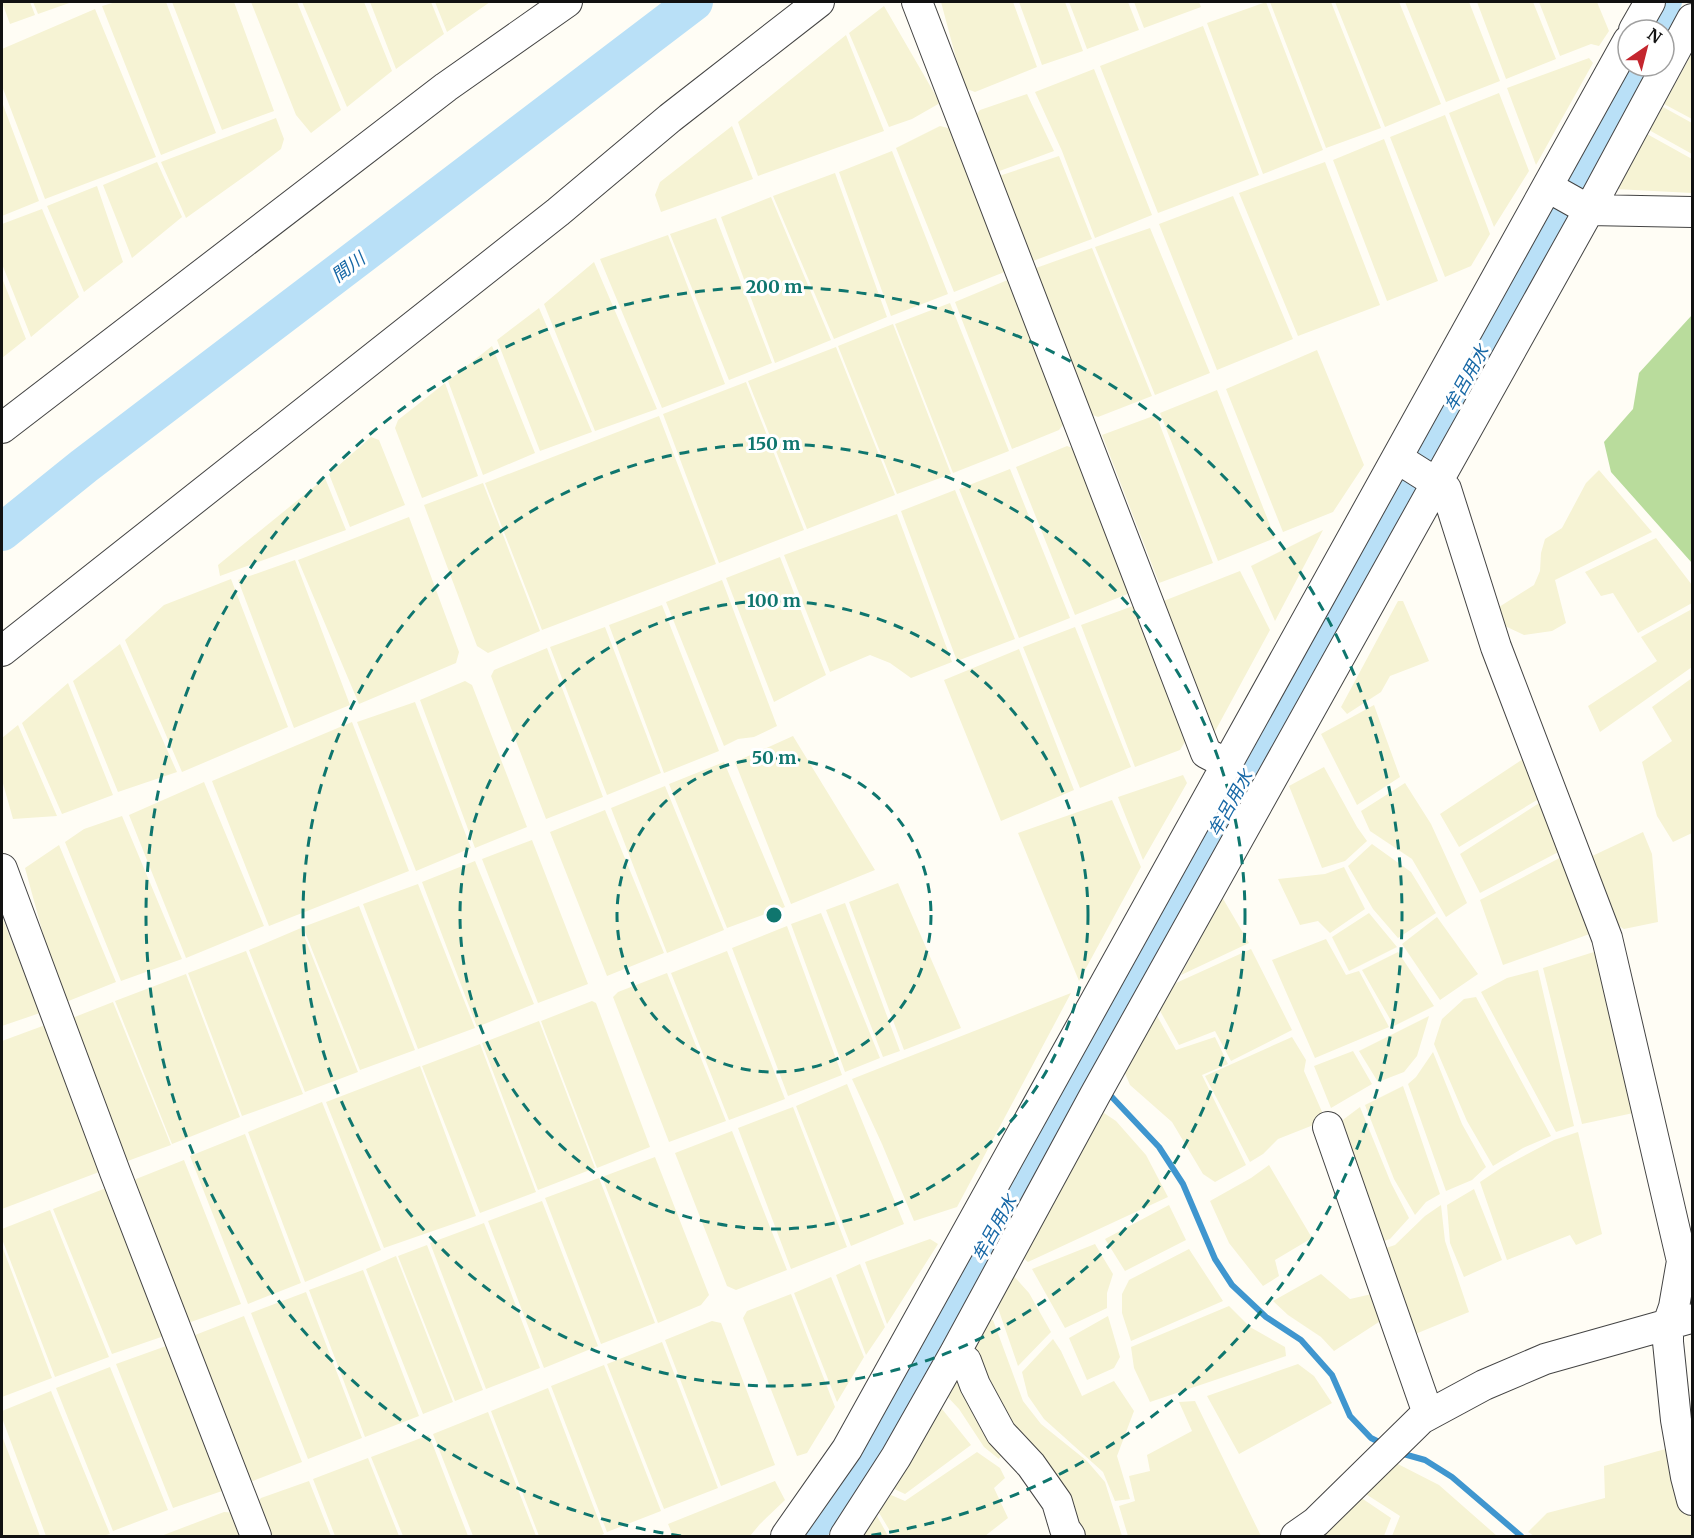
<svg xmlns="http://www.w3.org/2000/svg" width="1694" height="1538" viewBox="0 0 1694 1538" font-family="Merriweather,'Noto Sans JP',serif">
  <rect width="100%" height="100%" fill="#fffdf5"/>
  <path fill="#f6f3d4" d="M2,2h28l5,13 -25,9z
    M33,2h39l-34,12z
    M116,2h50l50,131 -55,22 -59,-149z
    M172,2h62l40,109 -52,19z
    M251,2h46l44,108 -30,23 -15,-18z
    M302,2h62l28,69 -45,36z
    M370,2h61l13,32 -48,35z
    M435,2h55l-43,30z
    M941,2h72l24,65 -62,25 -11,-4z
    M1019,2h46l18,49 -41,14z
    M1069,2h59l11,28 -52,19z
    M1134,2h65l2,5 -57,21z
    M1266,2l57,148 -60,24 -56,-151z
    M1270,2h61l50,126 -55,20z
    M1335,2h64l42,102 -56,23z
    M1405,2h64l31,79 -54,21z
    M1477,2h56l23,57 -50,20z
    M1539,2h58l12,29 -10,15 -8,-2 -31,12z
    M884,6l56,97 -28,16 -23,8 -40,-94z
    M95,9l61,148 -111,42 -43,-113v-37z
    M1203,26l56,149 -101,38 -58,-147z
    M846,35l38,96 -126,45 -20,-54z
    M1692,53v66l-28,-15z
    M1589,58l4,5 -57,102 -29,-77z
    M1094,69l58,146 -57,23 -33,-87 -27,-59z
    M1499,93l30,78 -35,56 -45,-114z
    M1027,94l27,57 -60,22 -22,-53 8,-10z
    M2,102l37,99 -37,15z
    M1663,107l29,16v31l-43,-24z
    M1445,115l45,119 -19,32 -26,11 -55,-140z
    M276,118l8,21 -3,10 -29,22 -66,47 -25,-56z
    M732,126l21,53 -92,33 -6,-17 5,-13z
    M940,126l12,3 55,142 -53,21 -58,-144z
    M1647,134l45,25v34l-77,-4z
    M1384,139l54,142 -51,20 -54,-141z
    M892,151l56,143 -57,22 -52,-144z
    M1059,156l33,83 -59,22 -37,-84z
    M157,162l25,55 -50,41 -29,-73z
    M1325,162l55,143 -82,31 -59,-143z
    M835,173l52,144 -53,22 -61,-143z
    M97,186l26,76 -39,30 -37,-86z
    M1233,196l60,143 -76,31 -58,-146z
    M771,197l60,143 -56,23 -54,-146z
    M42,209l37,88 -48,40 -29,-73v-40z
    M716,218l56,145 -43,17 -59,-146z
    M1150,228l60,145 -55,22 -60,-148z
    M668,235l57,149 -63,24 -62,-149z
    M1092,248l60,148 -54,21 -8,-3 -54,-146z
    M594,262l63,147 -62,22 -51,-127z
    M2,278l24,61 -24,19z
    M1010,279l56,142 -7,9 -47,19 -57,-147z
    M950,303l59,148 -56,22 -58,-149z
    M539,308l53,124 -52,19 -43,-111z
    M893,324l58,150 -54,20 -59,-148z
    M492,346l43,107 -52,22 -35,-94z
    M836,347l59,148 -88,34 -59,-148z
    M1317,350l47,115 -31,47 -50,20 -57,-143z
    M746,382l58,148 -85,33 -56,-149z
    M445,383l33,93 -56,22 -27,-70 3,-8z
    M1217,390l58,148 -57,23 -58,-148z
    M1156,415l57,148 -54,20 -57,-148z
    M659,416l57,148 -174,66 -57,-147z
    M371,437l8,3 26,65 -55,22 -21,-53z
    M1067,446l8,3 55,144 -55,22 -59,-148z
    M1010,469l60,149 -51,20 -60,-149z
    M1599,470l53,62 -97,48 11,43 -14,8 -28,4 -19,-9 -6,-19 35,-22 6,-14 1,-18 4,-14 17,-11 24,-45z
    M325,478l21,52 -126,46 -2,-11z
    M483,483l57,148 -52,22 -11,-7 -53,-141z
    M955,490l60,149 -58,22 -56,-150z
    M897,514l55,148 -41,16 -21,-15 -20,-8 -40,17 -46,-117z
    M409,517l50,135 -3,11 -97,41 -61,-144z
    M1323,530l-48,91 -24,-55z
    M1656,538l36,47v18l-54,30 -25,-40 -12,3 -16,-24z
    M780,557l46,118 -52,27 -48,-124z
    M295,560l55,145 -56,23 -56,-148z
    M1240,571l30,59 -57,105 -52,-133z
    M231,579l57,148 -106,45 -57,-132 39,-35z
    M722,580l55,146 -23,11 -16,2 -14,7 -58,-144z
    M1398,601h5l26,60 -39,15 -9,16 -34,22 -6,-7z
    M662,605l57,146 -55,22 -55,-148z
    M1133,606l53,134 -6,10 -45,17 -54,-142z
    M1692,609v58l-92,65 -12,-26 69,-45 -16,-24z
    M605,627l56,146 -54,22 -57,-148z
    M1075,627l56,140 -51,21 -57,-141z
    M120,644l57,128 -59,20 -45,-111z
    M547,648l56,149 -57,22 -55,-143 3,-6z
    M1019,649l55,141 -73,31 -57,-141z
    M1692,678v155l-19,9 -16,-26 -15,-54 30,-21 -20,-34z
    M465,681l7,4 55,142 -52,21 -55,-148z
    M68,683l45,112 -51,19 -40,-91z
    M415,702l56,146 -55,23 -59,-149z
    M1374,705l26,72 -43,28 -36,-71z
    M352,722l57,149 -140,55 -57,-145z
    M18,725l39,91 -44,3 -11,-39v-42z
    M793,736l82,134 -84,34 -56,-142z
    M1529,755l18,39 -88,53 -19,-33z
    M724,762l61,145 -58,21 -58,-144z
    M1324,767l33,60 10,14 -22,20 -23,7 -33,-82z
    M1183,775l4,8 -44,77 -25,-63z
    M204,782l60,144 -78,32 -57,-143z
    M1405,783l26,41 36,79 -21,14 -34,-58 -42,-28 -9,-20z
    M665,786l59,144 -57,23 -56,-145z
    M1547,798l19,50 -86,45 -20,-39z
    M1112,800l29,67 -62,114 -61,-148z
    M605,810l59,143 -57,23 -57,-144z
    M122,816l60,143 -61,22 -56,-139 19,-13z
    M1643,832l9,22 6,68 -34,7 -10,-6 -26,-65z
    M532,840l56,144 -50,19 -56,-144z
    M1372,844l39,28 25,41 -38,25 -25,-29 -25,-43z
    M59,845l57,137 -50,20 -15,-39 -26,-95z
    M1569,853l29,78 -95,34 -23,-65z
    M475,861l59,143 -57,23 -55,-145z
    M1344,867l21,42 -35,24 -12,-12 -18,4 -22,-46 47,-5z
    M898,883l63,145 -57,22 -55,-148z
    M418,884l57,144 -57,21 -55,-145z
    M1222,897l27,46 -68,32z
    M845,903l55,148 -17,6 -57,-147z
    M359,906l56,144 -55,20 -57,-143z
    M821,913l59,145 -35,14 -54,-148z
    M1369,913l28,34 -48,24 -17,-34z
    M2,917l38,96 -38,13z
    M1437,917l41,57 -38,26 -38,-56z
    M787,926l55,149 -54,21 -56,-148z
    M301,928l57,144 -53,20 -56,-142z
    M1326,939l20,36 13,-4 30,56 -74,31 -43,-98z
    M1251,949l41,81 -61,31 -16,-30 -36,14 -20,-36 17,-26z
    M246,951l57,143 -61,22 -54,-143z
    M727,951l58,148 -56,21 -58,-147z
    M1597,951l41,161 -56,12 -39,-156z
    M1398,952l36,54 -40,20 -32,-56z
    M1538,970l36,156 -18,6 -75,-140 26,-14z
    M667,973l59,148 -57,21 -56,-145 5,-5z
    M186,974l54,143 -68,27 -57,-143z
    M1071,993l-114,214 -43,14 -32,-77 -30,-65z
    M1476,997l75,139 -28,12 -30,18 -26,-45 -33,-77 8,-25 22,-20z
    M592,1001l4,2 54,144 -53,21 -56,-147z
    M113,1002l58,143 -46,17 -58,-142z
    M1155,1012l21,38 39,-13 13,27 -26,11 44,90 -31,17 -12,-8 -31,-52 -42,-37 -6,-14z
    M1429,1016l-12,40 -13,16 -26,10 -19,-31z
    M539,1021l56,147 -57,22 -56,-147z
    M48,1024l51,148 -97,37v-168z
    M1292,1037l14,23 -2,11 19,43 -7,10 -38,15 -15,15 -13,8 -45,-86z
    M480,1044l56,148 -56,21 -58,-147z
    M1353,1051l19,33 -41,24 -17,-42z
    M1433,1052l29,72 24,43 -14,13 -26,11 -38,-107 8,-7z
    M420,1066l56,150 -92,32 -58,-146z
    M847,1084l57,140 -53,22 -55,-140z
    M1403,1086l37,108 -14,8 -11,13 -21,-36 -29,-74z
    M322,1102l59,148 -76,32 -57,-150z
    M793,1107l54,140 -56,22 -53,-141z
    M1360,1107l31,76 18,35 -19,21 -15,5 -40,-112 9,-13z
    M1098,1109l18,12 30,34 22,42 -140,65 -11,-9z
    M732,1131l55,139 -51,20 -9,-4 -52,-133z
    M1578,1132l24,102 -26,11 -6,-10 -63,25 -27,-78 21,-14 53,-28z
    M245,1134l56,149 -53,21 -58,-148z
    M655,1157l54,138 -8,10 -43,18 -56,-146z
    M184,1160l57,144 -50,18 -8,-5 -50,-133 3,-5z
    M1269,1165l43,73 -37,22 4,16 -16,10 -34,-43 -19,-42 41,-23z
    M599,1178l56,145 -54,21 -56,-146z
    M106,1188l61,147 -55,19 -59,-145z
    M1474,1189l28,71 -38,17 -14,-34 -3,-38z
    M542,1201l56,145 -54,22 -56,-147z
    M1169,1205l17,35 -61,31 -20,-32z
    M1441,1205l4,36 24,71 -61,25 -28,-87 15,-5 30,-29z
    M50,1210l59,147 -54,20 -53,-138v-10z
    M484,1223l56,145 -54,21 -56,-146z
    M930,1239l8,5 -51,80 -22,-62z
    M1095,1244l18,30 -6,19v15l-42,20 -33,-59z
    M427,1245l56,145 -28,11 -57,-145z
    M2,1246l50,132 -50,19z
    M1189,1249l34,52 -92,40 -9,-28v-19l7,-14z
    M396,1256l57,146 -30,12 -57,-145z
    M860,1264l25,63 -19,28 -30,-80z
    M363,1270l56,146 -54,21 -56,-147z
    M1012,1274l17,19 22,39 -33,34 -20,-58 3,-25z
    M1321,1274l29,25 22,-5 10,26 -48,31 -13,-14 -33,-22 -15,-14z
    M831,1277l33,80 -27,45 -43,-109z
    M306,1292l56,146 -54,21 -57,-146z
    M791,1294l44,113 -28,46 -10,3 -54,-138 4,-7z
    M1229,1306l21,21 35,20 1,9 -136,46 -16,-34 -3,-21z
    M244,1316l58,146 -49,19 -11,-3 -52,-141z
    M1108,1316l12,41 -6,11 -27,12 -18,-42z
    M993,1320l30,81 18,23 46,37 18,21 17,54h-44l-78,-118 -21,-48 -6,-31 9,-18z
    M712,1321l9,2 54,142 -54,21 -56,-146z
    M1053,1339l8,12 21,45 32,-15 20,30 -17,45 13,43 -15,2 -12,-29 -59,-53 -16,-23 -6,-24z
    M662,1342l56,146 -54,21 -57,-145z
    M169,1345l56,139 -3,7 -49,17 -57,-144z
    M1298,1364l16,12 18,27 -93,51 -32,-58z
    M604,1365l57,146 -54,21 -56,-146z
    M110,1367l58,143 -55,21 -57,-143z
    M952,1378l12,3 42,66 -7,12 -15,-12 -25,-38 -15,-16z
    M548,1388l56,146 -5,2h-60l-48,-125z
    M51,1391l59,143 -8,2h-56l-44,-118v-7z
    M1195,1401l66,135h-133l-9,-30 16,-5 -6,-25 21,-5 -3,-16 45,-24 -13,-29z
    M938,1404l33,41 -66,49 -15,-7z
    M488,1412l48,124h-63l-40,-102z
    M429,1435l39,101h-65l-32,-79z
    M2,1436l38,100h-38z
    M1669,1448l23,75v13h-158l-6,-4 19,-19 58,-15 -1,-32z
    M977,1452l23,16 5,10 -11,10 14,30 -23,18h-92l-15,-25 13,-16 14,6z
    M368,1458l31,78h-64l-22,-57z
    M1392,1461l47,24 58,51h-105l8,-20 -39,-25z
    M309,1481l22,55h-63l-13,-31 6,-7z
    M775,1481l10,19 -25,24 -10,12h-77l-5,-12z
    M1357,1495l34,23 -7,18h-54l-8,-2z
    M224,1512l14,1 9,23h-86z
    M876,1514l12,22h-29z"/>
  <path fill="#b9dc9c" d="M1692,315v248l-81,-91 -7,-30 29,-33 6,-36z"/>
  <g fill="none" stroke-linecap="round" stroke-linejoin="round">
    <path stroke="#3f96cf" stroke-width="6" d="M1077,1075l14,9
      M1105,1092l5,3 49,52 24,37 32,75 17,26 34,32 35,23 31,35 18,41 21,22 12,6
      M1400,1453l25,7 27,17 69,59"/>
    <path stroke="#b9e0f7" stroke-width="22" d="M1657,30l14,-28
      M814,1536l47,-67 378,-686 377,-673 23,-44"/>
    <path stroke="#b9e0f7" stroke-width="38" d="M2,532l82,-66 610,-464"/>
    <defs>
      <path id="minor" d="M917,2l289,751 21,11
        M1634,30l16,-28
        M1548,187l41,23 103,2
        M2,428l444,-341 121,-85
        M1397,458l49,31 50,158 111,291 75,323 -8,46 -6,17v18l8,78 10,57 6,23
        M2,651l556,-439 112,-94 149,-116
        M2,869l113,303 141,364
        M1328,1127l97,278 6,8
        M955,1353l11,8 9,24 26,48 30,32 26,37 8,27 5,7
        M786,1536l61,-87 781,-1408
        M845,1536l51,-79 59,-104 140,-258 494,-885 103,-191
        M1296,1536l20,-14 105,-103 63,-34 61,-26 142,-40"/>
    </defs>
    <use href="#minor" stroke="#444" stroke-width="32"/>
    <use href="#minor" stroke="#fff" stroke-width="30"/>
  </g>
  <g fill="none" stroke="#0f766e" stroke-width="3" stroke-dasharray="10 8">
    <circle cx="774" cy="915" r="157"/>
    <circle cx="774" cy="915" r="314"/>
    <circle cx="774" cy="915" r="471"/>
    <path d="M681 1536A628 628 0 1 1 867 1536"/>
  </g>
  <g text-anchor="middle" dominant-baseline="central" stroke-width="6" stroke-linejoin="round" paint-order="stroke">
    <g font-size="18" font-style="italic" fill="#1768a6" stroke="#fff">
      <text transform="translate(348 267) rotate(-37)">間川</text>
      <text transform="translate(1466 378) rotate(-61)">牟呂用水</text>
      <text transform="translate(1230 803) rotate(-61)">牟呂用水</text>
      <text transform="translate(994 1228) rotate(-61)">牟呂用水</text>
    </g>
  </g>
  <circle cx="774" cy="915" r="9" fill="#0f766e" stroke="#fff" stroke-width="3"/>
  <g font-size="18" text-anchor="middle" font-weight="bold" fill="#0f766e" stroke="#fff" stroke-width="6" stroke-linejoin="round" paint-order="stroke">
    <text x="774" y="293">200 m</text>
    <text x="774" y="450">150 m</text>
    <text x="774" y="607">100 m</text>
    <text x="774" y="764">50 m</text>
  </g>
  <rect width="1694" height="1538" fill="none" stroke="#111111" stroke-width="6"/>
  <g transform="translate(1646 48) rotate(35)"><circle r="28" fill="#ffffff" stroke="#a0a0a0" stroke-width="1.5"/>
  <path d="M0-4.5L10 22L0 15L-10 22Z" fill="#c4262e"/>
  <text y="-9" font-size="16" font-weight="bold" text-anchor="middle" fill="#111111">N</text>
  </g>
</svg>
